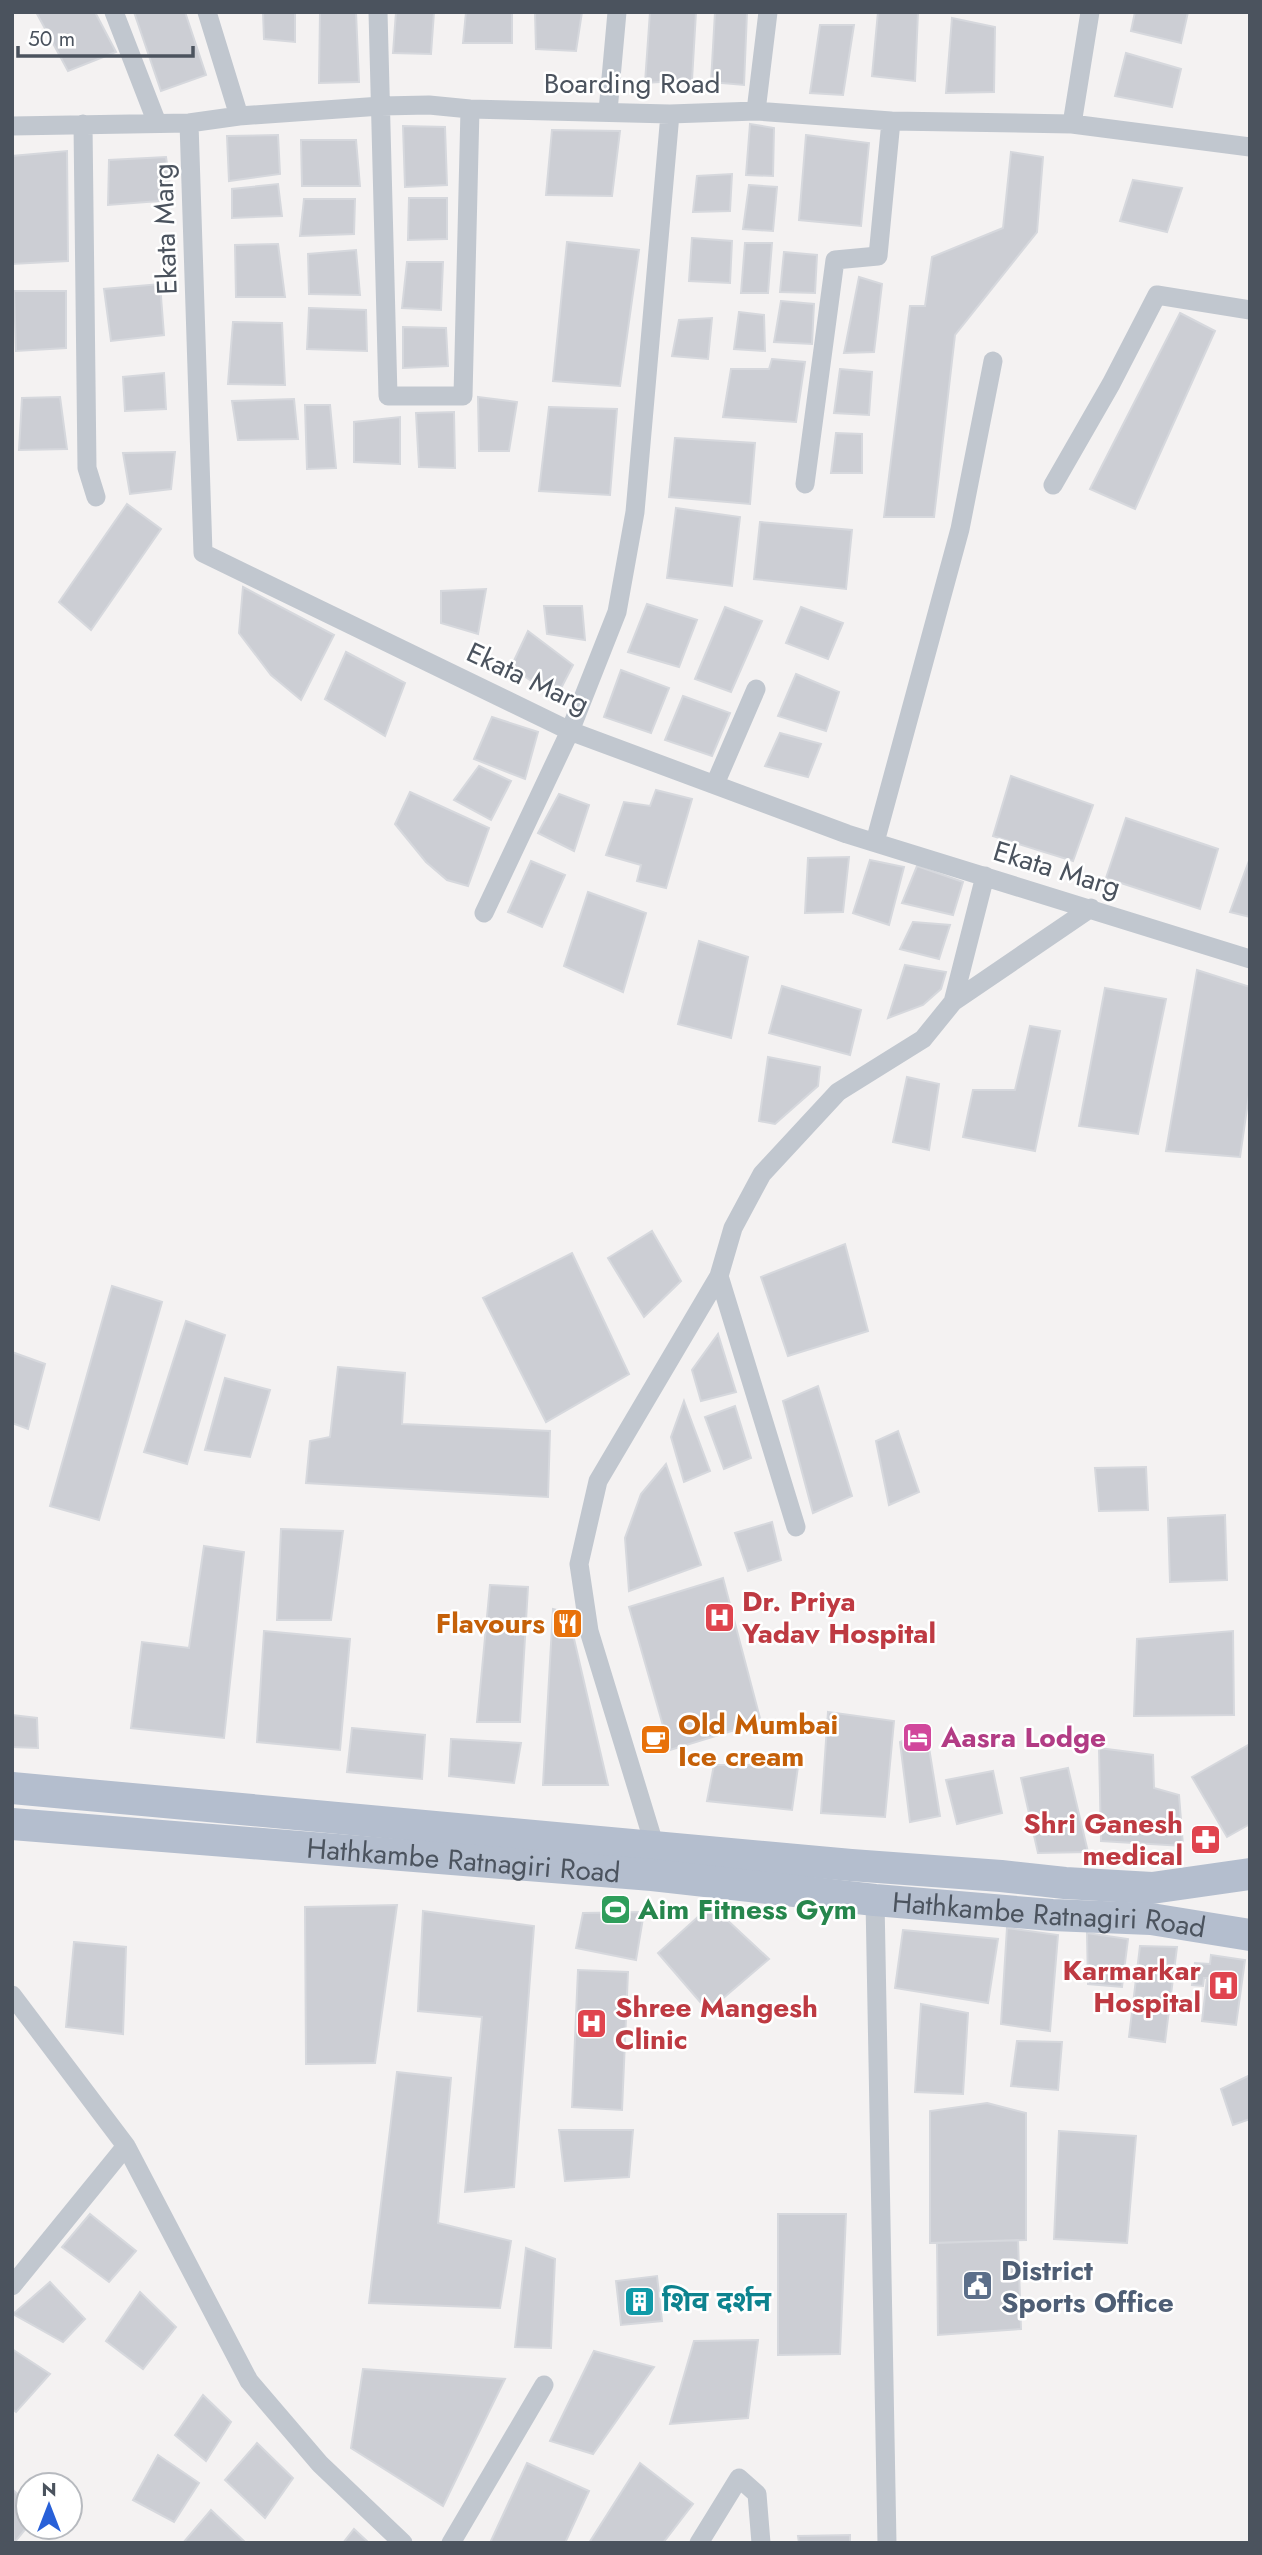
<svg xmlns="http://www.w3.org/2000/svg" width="1262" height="2555" viewBox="0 0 1262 2555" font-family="Jost,'Noto Sans Devanagari',sans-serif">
  <rect width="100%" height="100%" fill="#f4f2f2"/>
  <path fill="#ccced4" stroke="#d6d8dd" stroke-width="2" d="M36,12h59l21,40 -48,19z
    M134,12h51l21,63 -45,16z
    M263,12h32v30l-31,-3z
    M320,12h36l3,70 -40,1z
    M396,12h38l-3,42 -38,-1z
    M466,12h46v31h-49z
    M535,12h47l-6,39 -40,-2z
    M650,12h46l-4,68 -47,3z
    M715,12h32l-3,73 -33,-3z
    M878,12h40l-3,69 -43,-5z
    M1135,12h53l-7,31 -50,-12z
    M952,18l43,9 -1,65 -48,1z
    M820,25h34l-11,70 -33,-2z
    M1126,53l55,16 -9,38 -57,-11z
    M750,124l24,4 -1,48 -27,-1z
    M403,126l42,1 2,58 -42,2z
    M552,130l68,1 -8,65 -66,-1z
    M278,135l2,39 -51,7 -2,-45z
    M806,135l63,8 -8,83 -62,-6z
    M301,140h55l4,46h-58z
    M67,151l1,110 -56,3v-108z
    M1011,152l32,5 -6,75 -82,103 -21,182h-50l26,-211h15l7,-49 71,-29z
    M166,157l6,43 -64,5 1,-45z
    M732,174l-2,37 -37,1 4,-36z
    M1133,180l49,8 -15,44 -47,-11z
    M278,184l4,32 -50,2v-29z
    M749,185l28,2 -4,44 -30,-2z
    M409,198h38v41l-39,1z
    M304,199h51l-1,35 -54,2z
    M692,238l40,3 -2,42 -41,-2z
    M567,242l72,8 -19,136 -67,-5z
    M745,243h27l-4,50h-27z
    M278,244l7,53h-49l-1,-52z
    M356,250l4,45 -51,-1 -1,-40z
    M784,252l33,3 -2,38 -35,-1z
    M407,262h36l-2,48 -39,-2z
    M859,277l23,7 -8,68 -30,1z
    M160,284l4,51 -53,6 -7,-52z
    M14,291h52v57l-50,3z
    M781,301l33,3 -2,40 -38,-2z
    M309,308l57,2 1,41 -60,-2z
    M739,312l25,3 1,36 -31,-2z
    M1180,313l35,18 -80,178 -45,-20z
    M712,318l-4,41 -36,-3 7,-36z
    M233,322l49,1 3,62 -57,-1z
    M403,327l43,1 2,38 -45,2z
    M772,359l33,3 -9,60 -73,-5 8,-48h38z
    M840,369l32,3 -3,43 -35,-2z
    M164,373l2,36 -41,2 -2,-34z
    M60,397l7,52 -48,1 3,-52z
    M478,397l39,5 -8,49h-30z
    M294,399l4,40 -60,1 -6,-39z
    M305,405h25l6,63 -29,1z
    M549,407l68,2 -7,86 -71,-4z
    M454,412l1,56 -36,-1 -3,-54z
    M400,417v47l-46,-2v-40z
    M836,433l26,1v39h-31z
    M675,438l80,5 -5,61 -81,-7z
    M175,452l-4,37 -41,5 -7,-41z
    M127,504l34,25 -70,101 -32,-28z
    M676,508l64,9 -8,69 -65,-8z
    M760,522l92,8 -6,59 -92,-10z
    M243,587l91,48 -33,65 -30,-25 -32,-42z
    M486,589l-8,45 -37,-11v-32z
    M647,604l50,16 -18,47 -51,-15z
    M544,606h38l3,34 -38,-6z
    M725,607l37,14 -31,71 -36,-13z
    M801,607l42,16 -15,36 -42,-16z
    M528,631l45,34 -17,33 -45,-31z
    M346,652l59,31 -20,53 -60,-37z
    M621,670l48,18 -18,45 -47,-16z
    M796,674l43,18 -13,39 -48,-15z
    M683,696l47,17 -18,43 -47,-16z
    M492,717l46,15 -13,47 -51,-20z
    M780,733l41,11 -13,33 -43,-11z
    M479,766l32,15 -20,39 -37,-20z
    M1011,776l82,29 -20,56 -80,-25z
    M656,790l36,9 -26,89 -29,-7 4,-16 -35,-10 18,-53 26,4z
    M410,792l79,36 -21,58 -21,-6 -21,-18 -31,-38z
    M559,794l30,11 -15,46 -36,-18z
    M1126,818l92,31 -18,60 -94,-31z
    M849,857l-6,55 -38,1 3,-55z
    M1250,858v59l-20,-5z
    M870,860l34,7 -15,58 -36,-12z
    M531,861l34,14 -23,52 -34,-15z
    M917,866l46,16 -10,33 -51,-12z
    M588,892l58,21 -23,79 -59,-26z
    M913,922l37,3 -11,34 -39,-10z
    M699,941l49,16 -17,81 -53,-14z
    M905,965l41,7 -5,17 -18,16 -35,13z
    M1197,970l53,17v101l-10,69 -74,-6z
    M782,986l79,24 -11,45 -81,-22z
    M1105,988l61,11 -28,135 -59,-8z
    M1030,1026l30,5 -25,120 -72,-14 10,-47h42z
    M768,1057l52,10 -2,19 -43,38 -16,-3z
    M907,1077l32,7 -10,66 -36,-8z
    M652,1231l29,50 -37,36 -36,-59z
    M845,1244l23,87 -80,25 -27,-79z
    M572,1253l57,121 -83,48 -63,-124z
    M112,1286l50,16 -63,218 -49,-14z
    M186,1321l39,14 -38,129 -43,-12z
    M718,1334l18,58 -35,9 -9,-31z
    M12,1352l33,12 -17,65 -16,-6z
    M338,1367l67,6 -3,51 148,7 -2,66 -242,-14 4,-42 20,-4z
    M225,1378l45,12 -20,67 -45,-7z
    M818,1386l34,110 -39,17 -30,-112z
    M684,1401l26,70 -26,11 -13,-45z
    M735,1406l16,52 -27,11 -19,-52z
    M898,1431l21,61 -30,13 -13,-64z
    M666,1464l35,101 -72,26 -4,-53 16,-44z
    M1146,1467l2,43 -49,1 -4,-43z
    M1225,1515l2,65 -57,2 -2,-64z
    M772,1522l9,38 -33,11 -13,-38z
    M281,1529l62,2 -12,89h-54z
    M204,1546l40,6 -20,186 -93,-10 11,-86 47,6z
    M723,1578l38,144 -91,28 -41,-143z
    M490,1585l38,2 -8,135h-43z
    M553,1609l15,4 40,172h-65z
    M264,1631l86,8 -10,111 -83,-8z
    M1233,1631l1,84 -100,1 3,-77z
    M828,1712l66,9 -9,96 -64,-4z
    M12,1715l25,3 1,30 -26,-1z
    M352,1728l73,7 -3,44 -75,-7z
    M926,1729l14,87 -30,6 -10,-80z
    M451,1739l70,4 -7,40 -65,-7z
    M1250,1744v80l-23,13 -35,-60z
    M1099,1748l54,7 1,33 25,7 4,51 -82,-5z
    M800,1752l-8,58 -85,-9 7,-36h59l3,-11z
    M1068,1768l20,84 -50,1 -17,-75z
    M993,1771l9,42 -45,11 -11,-44z
    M397,1905l-22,158 -69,1 -1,-157z
    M711,1905l58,54 -61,52 -50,-58z
    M423,1911l111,15 -20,261 -49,5 17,-175 -64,-6z
    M644,1912l-8,48 -60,-12 7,-35z
    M1007,1928l51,7 -8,96 -49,-7z
    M903,1930l95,9 -10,64 -93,-15z
    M1087,1933l41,6 -6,48 -34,-3z
    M74,1942l52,5 -3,87 -57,-7z
    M1140,1946l37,1 -12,95 -36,-5z
    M1211,1955l34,5 -9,65 -34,-4 5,-43h-3l-1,8 -11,-1 3,-22 15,1z
    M578,1970l50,2 -6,138 -50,-3z
    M921,2004l47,9 -5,81 -48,-2z
    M1017,2041l45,1 -4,48 -47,-4z
    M397,2072l54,6 -13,145 73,18 -11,67 -131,-5z
    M1250,2075v44l-17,6 -12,-36z
    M987,2103l39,10v127l-96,3v-132z
    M559,2130h74l-4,47 -64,4z
    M1059,2131l77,5 -9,107 -73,-4z
    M90,2214l46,37 -27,31 -47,-35z
    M778,2214h68l-6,140 -62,1z
    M1018,2240l3,89 -83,6 -1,-92z
    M526,2248l29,11 -4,89 -36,-1z
    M657,2276l5,45 -41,4 -5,-44z
    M50,2282l35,37 -22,23 -50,-28z
    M140,2292l36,35 -33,42 -37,-28z
    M758,2340l-10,78 -78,6 24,-83z
    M12,2349l38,25 -34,38 -4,-3z
    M594,2351l60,16 -61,87 -43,-13z
    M363,2369l142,10 -62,127 -92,-58z
    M203,2395l28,27 -25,39 -31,-26z
    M257,2443l36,35 -28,40 -40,-38z
    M158,2455l41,28 -25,39 -41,-22z
    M527,2463l62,28 -24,52h-75z
    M640,2463l53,41 -30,39h-74z
    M12,2489l16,15v22l-14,17z
    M211,2510l35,33h-63z
    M354,2529l15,14h-26z
    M850,2535v8h-51l-1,-7z"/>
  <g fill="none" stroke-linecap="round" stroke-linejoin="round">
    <path stroke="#c1c7cf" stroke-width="19" d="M114,12l43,111
      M207,12l32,104
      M378,12l10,384h75l7,-287
      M608,111l9,-99
      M756,111l12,-99
      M189,123l14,430 367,178 277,103 403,125
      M83,124l4,344 9,29
      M1072,124l18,-112
      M12,126l177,-3 50,-7 142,-10 48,-1 41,4 200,5 86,-3 135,10 181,3 178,23
      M805,484l30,-224 43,-4 13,-135
      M1053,485l58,-101 46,-89 93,15
      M715,784l41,-95
      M875,842l85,-313 33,-168
      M484,913l86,-182 47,-119 18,-100 35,-398
      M953,1002l32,-126
      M719,1276l77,251
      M655,1847l-66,-216 -10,-67 19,-83 121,-205 14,-48 29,-54 76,-82 85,-53 30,-37 138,-94
      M875,1900l12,643
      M12,1995l114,151 123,235 71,83 83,79
      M12,2286l114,-140
      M451,2543l93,-158
      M699,2543l40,-65 18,16 4,49"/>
    <g stroke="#b4bece" stroke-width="32">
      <path d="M12,1788l839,77 150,11 64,7 87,5 98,-14"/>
      <path id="s1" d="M12,1824l640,51 223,25 177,15 99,4 99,16"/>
    </g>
  </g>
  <defs>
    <symbol id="hospital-square" viewBox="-11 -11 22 22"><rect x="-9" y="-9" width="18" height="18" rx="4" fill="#e0444e" stroke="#fff"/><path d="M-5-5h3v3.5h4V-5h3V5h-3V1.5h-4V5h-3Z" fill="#fff"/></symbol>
    <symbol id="restaurant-square" viewBox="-11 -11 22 22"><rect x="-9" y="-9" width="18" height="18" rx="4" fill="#e8710a" stroke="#fff"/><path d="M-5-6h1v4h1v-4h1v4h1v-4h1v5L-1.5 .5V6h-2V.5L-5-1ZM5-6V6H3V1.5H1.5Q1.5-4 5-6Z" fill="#fff"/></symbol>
    <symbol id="hotel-square" viewBox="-11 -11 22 22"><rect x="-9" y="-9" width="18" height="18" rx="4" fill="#d1479c" stroke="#fff"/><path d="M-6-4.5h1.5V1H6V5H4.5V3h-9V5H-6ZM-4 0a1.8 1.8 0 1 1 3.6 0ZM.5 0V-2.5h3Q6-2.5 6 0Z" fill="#fff"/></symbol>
    <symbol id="cafe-square" viewBox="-11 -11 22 22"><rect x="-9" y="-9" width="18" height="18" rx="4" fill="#e8710a" stroke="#fff"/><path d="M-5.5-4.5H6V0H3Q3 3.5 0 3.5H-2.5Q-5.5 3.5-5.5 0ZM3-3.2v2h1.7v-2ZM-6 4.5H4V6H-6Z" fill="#fff"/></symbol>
    <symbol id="pharmacy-square" viewBox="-11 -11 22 22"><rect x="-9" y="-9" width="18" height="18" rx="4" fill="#e0444e" stroke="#fff"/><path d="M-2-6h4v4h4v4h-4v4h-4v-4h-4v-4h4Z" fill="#fff"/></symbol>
    <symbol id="stadium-square" viewBox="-11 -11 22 22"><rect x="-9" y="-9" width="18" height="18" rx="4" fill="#2e9e5b" stroke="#fff"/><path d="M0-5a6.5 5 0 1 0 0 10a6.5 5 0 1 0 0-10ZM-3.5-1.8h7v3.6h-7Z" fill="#fff"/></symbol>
    <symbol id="civic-square" viewBox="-11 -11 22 22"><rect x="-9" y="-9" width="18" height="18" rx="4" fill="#5c6f8a" stroke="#fff"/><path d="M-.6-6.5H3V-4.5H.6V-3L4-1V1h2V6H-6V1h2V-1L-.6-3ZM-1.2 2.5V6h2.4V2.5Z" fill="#fff"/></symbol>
    <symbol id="building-square" viewBox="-11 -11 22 22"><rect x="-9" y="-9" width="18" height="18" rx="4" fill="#0f9aa8" stroke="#fff"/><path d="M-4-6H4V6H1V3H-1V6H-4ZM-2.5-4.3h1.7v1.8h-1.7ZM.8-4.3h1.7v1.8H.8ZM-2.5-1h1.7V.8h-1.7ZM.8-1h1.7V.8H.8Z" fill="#fff"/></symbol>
  </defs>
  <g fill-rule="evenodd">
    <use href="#hospital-square" x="702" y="1600" width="35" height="35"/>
    <use href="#restaurant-square" x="550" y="1606" width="35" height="35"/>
    <use href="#hotel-square" x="900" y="1720" width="35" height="35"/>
    <use href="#cafe-square" x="638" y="1722" width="35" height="35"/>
    <use href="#pharmacy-square" x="1188" y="1822" width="35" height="35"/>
    <use href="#stadium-square" x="598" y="1892" width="35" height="35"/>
    <use href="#hospital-square" x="1206" y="1968" width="35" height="35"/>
    <use href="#hospital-square" x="574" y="2006" width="35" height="35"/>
    <use href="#civic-square" x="960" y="2268" width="35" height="35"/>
    <use href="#building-square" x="622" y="2284" width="35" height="35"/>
  </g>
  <g text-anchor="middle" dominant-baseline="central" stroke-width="5" stroke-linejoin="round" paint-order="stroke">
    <g font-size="28" fill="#4b535e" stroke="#fff">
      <text x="632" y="83">Boarding Road</text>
      <text transform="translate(165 229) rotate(-92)">Ekata Marg</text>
      <text transform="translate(528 678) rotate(25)">Ekata Marg</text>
      <text transform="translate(1057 869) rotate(17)">Ekata Marg</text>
      <text stroke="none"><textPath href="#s1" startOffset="453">Hathkambe Ratnagiri Road</textPath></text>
      <text stroke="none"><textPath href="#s1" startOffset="1041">Hathkambe Ratnagiri Road</textPath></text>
    </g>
    <g font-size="28" font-weight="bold" fill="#be3a42" stroke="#fff" text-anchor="start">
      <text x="742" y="1601">Dr. Priya<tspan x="742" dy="32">Yadav Hospital</tspan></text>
      <text x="1183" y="1823" text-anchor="end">Shri Ganesh<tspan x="1183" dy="32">medical</tspan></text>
      <text x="1201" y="1970" text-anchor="end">Karmarkar<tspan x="1201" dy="32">Hospital</tspan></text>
      <text x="615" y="2007">Shree Mangesh<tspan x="615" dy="32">Clinic</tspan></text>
    </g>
    <g font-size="28" font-weight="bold" fill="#c56008" stroke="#fff" text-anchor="end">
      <text x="545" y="1623">Flavours</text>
      <text x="678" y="1724" text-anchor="start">Old Mumbai<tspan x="678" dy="32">Ice cream</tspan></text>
    </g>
    <g font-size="28" font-weight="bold" fill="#b23c85" stroke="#fff" text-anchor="start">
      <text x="941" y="1737">Aasra Lodge</text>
    </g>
    <g font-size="28" font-weight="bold" fill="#27864d" stroke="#fff" text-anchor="start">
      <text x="638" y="1909">Aim Fitness Gym</text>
    </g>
    <g font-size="28" font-weight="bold" fill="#4e5e75" stroke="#fff" text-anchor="start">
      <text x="1001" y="2270">District<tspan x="1001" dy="32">Sports Office</tspan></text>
    </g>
    <g font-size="28" font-weight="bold" fill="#0d838f" stroke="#fff" text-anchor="start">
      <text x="662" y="2301">शिव दर्शन</text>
    </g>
  </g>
  <rect width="1262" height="2555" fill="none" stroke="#4b535e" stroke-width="28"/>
  <g transform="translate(49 2506)"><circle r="33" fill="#ffffff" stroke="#b7babf" stroke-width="2"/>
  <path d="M0-5L12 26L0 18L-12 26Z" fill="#2860d8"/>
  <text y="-10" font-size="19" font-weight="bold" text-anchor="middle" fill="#4b535e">N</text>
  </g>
  <path d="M18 46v10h175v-10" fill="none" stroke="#4b535e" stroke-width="3.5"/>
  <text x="28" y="46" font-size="21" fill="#4b535e" stroke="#ffffff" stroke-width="5" paint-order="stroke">50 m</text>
</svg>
